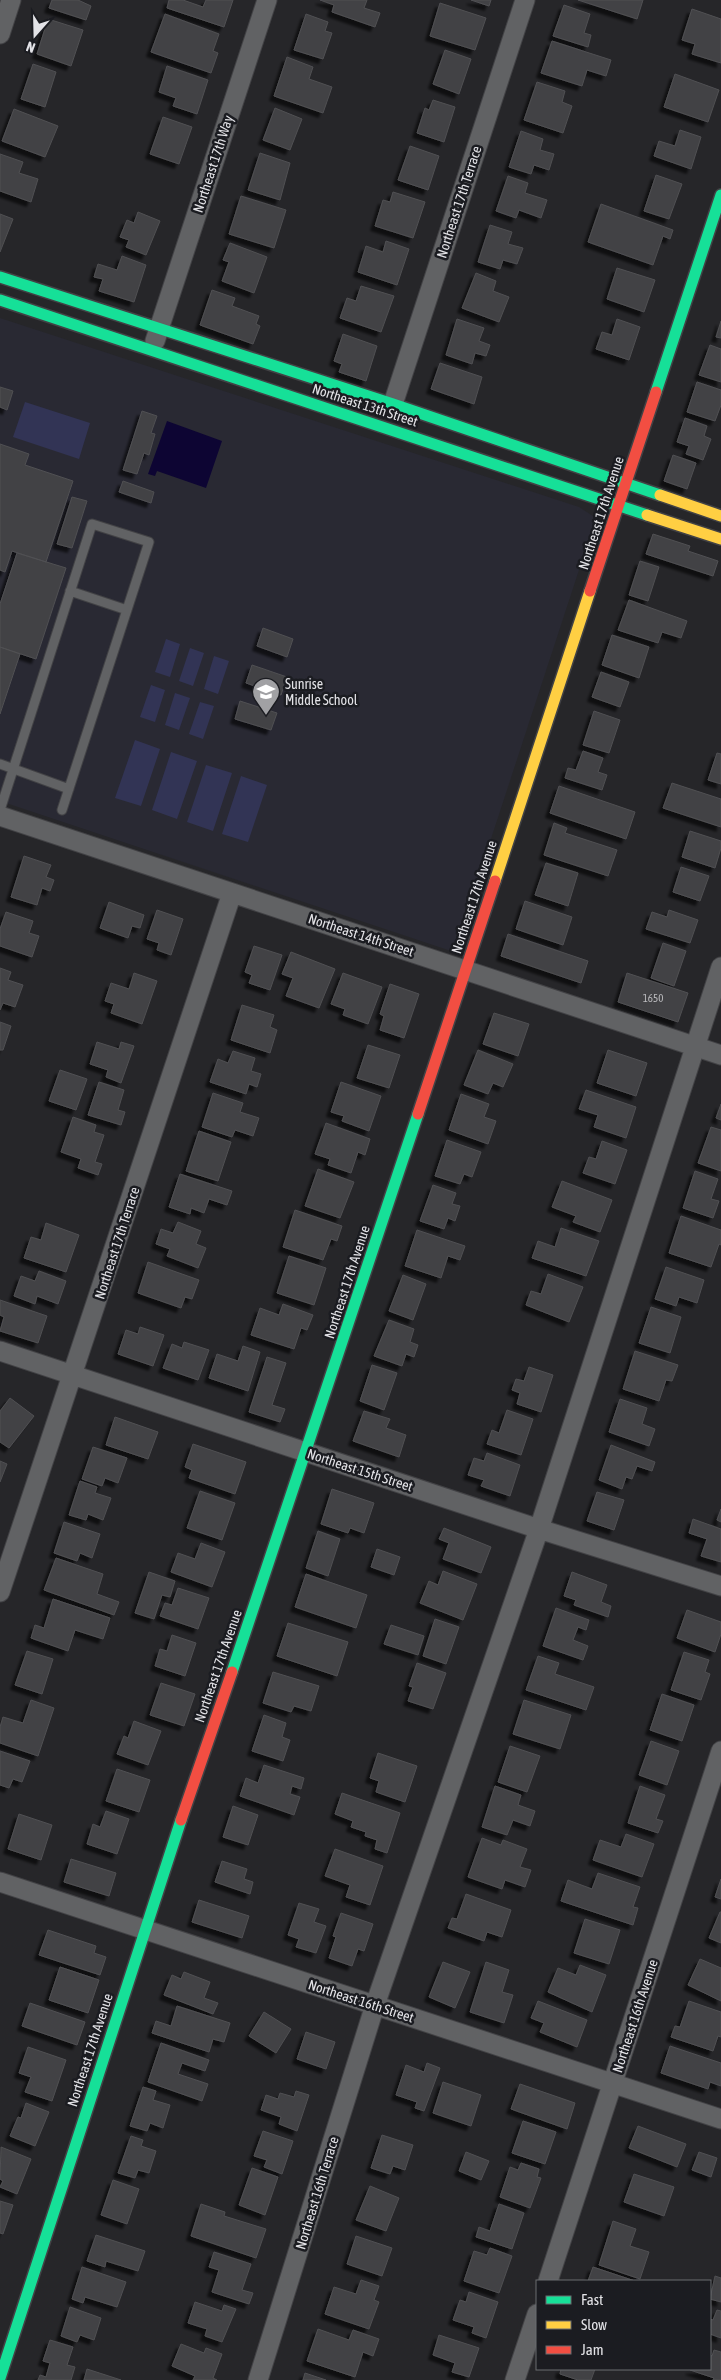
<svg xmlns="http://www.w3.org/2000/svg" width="721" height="2380" viewBox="0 0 721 2380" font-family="'Asap Condensed',sans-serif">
  <defs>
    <filter id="shadow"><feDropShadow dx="-4.5" dy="4.5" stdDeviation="1" flood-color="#0009"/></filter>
  </defs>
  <rect width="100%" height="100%" fill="#262629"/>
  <path fill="#292933" d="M0,318l579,189 17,11 -142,434 -454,-151z"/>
  <path fill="#323455" d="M25,402l65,21 -11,36 -66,-22z
    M166,639l14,5 -10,33 -15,-5z
    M190,648l14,5 -11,33 -14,-5z
    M214,656l15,5 -11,33 -14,-5z
    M151,685l14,5 -10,32 -15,-5z
    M175,693l15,5 -11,32 -14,-5z
    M200,702l14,4 -11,33 -14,-5z
    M135,740l25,9 -19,57 -26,-8z
    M171,752l26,9 -20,58 -25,-9z
    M206,765l26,8 -19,58 -26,-9z
    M241,776l26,9 -19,57 -26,-8z"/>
  <path fill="#0d0533" d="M167,421l55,20 -16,47 -49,-17 -2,5 -7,-2z"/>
  <path fill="#424244" stroke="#505053" filter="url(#shadow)" d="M52,0h26l13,6 -5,14 -37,-12z
    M169,0h14l20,7 3,-7h27l-9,27 -57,-19z
    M320,0h47l-3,8 16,5 -5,14 -43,-15 2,-7z
    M471,0h20l-2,6z
    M578,0h65l-6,19z
    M440,3l46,15 -11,32 -45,-14z
    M564,5l26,9 -6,19 7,2 -3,12 -35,-11z
    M692,9l29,10v44l-29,-9 3,-10 -13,-4z
    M165,14l54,20 -6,17 5,2 -7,20 -60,-21z
    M306,14l22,8 -3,9 7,2 -9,26 -29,-9z
    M48,19l35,11 -12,36 -34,-12z
    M552,41l59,19 -5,16 -19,-6 -5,16 -41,-13z
    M445,50l26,9 -12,35 -26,-10z
    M287,57l26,10 -4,12 23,8 -9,26 -49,-17z
    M33,64l23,8 -11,35 -24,-8z
    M167,66l41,14 -11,34 -24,-8 3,-8 -17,-6z
    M675,74l44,16 -11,32 -44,-15z
    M537,82l28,9 -3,11 10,4 -9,27 -39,-13z
    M433,100l22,7 -11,35 -27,-9 8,-25 4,2z
    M275,108l27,11 -12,31 -27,-10z
    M14,109l44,17 -13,31 -43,-16z
    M163,117l29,10 -13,37 -29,-10z
    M680,130l21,7 -10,32 -37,-13 5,-15 16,5z
    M521,131l22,8 -3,11 14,4 -5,16 -15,-5 -3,9 -22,-7z
    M410,146l29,10 -11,34 -30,-10z
    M260,153l30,10 -10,37 -32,-10z
    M0,154l23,8 -4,11 19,6 -7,23 -31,-11z
    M656,175l26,9 -13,35 -25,-8z
    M508,176l20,7 -3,10 22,7 -6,18 -22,-8 -3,8 -20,-7z
    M393,192l32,10 -12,36 -38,-12 8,-26 7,2z
    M241,196l45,14 -12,38 -45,-14z
    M601,204l72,26 -3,9 -7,-3 -10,29 -65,-23z
    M138,212l22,9 -14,34 -20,-8 3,-7 -9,-3 7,-17 7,3z
    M0,214l13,5 -13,33z
    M490,225l22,7 -4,12 15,4 -6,16 -14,-4 -3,9 -22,-7z
    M386,241l23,8 -12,36 -39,-13 8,-26 17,6z
    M230,243l37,14 -13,36 -32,-12 7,-19 -6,-2z
    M122,256l24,9 -12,37 -35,-11 4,-12 -9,-2 4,-13 19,6z
    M617,268l38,12 -11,32 -37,-13z
    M476,273l20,8 -3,10 16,6 -10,25 -37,-14z
    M361,286l33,10 -13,36 -41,-14 7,-20 9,3z
    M212,290l23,8 -3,8 27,10 -3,8 4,2 -7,18 -53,-19z
    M457,319l27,9 -5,13 11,4 -4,11 -11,-3 -3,11 -26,-9z
    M617,319l23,8 -11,33 -33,-11 6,-17 10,3z
    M721,321v17l-5,-1z
    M343,334l34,12 -11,35 -27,-9 3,-8 -8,-3z
    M710,345l11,4v33l-22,-7z
    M440,363l42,14 -8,27 -43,-15z
    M697,382l24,8v15l-6,16 -28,-9z
    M0,387l13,4 -6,19 -7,-3z
    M142,411l15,5 -6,17 4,1 -6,21 -5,-2 -7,21 -14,-4z
    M685,418l22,8 -3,10 7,3 -8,21 -17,-6 3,-8 -12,-4z
    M0,444l29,10 -4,11 48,16 -27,81 -34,-11 -7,21 -5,-2z
    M673,455l23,8 -9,26 -23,-8z
    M123,481l31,11 -3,11 -32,-11z
    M72,497l15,4 -15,47 -15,-4z
    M653,534l37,12 -2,5 30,10 -5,15 -67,-22z
    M17,553l49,15 -30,91 -36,-12v-43z
    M640,561l19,6 -11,34 -19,-6z
    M629,600l58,21 -6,17 -19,-6 -4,11 -40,-13z
    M263,628l30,11 -6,18 -30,-11z
    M612,635l37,12 -10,31 -37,-13z
    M0,647l20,7 -20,60z
    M252,665l35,12 -6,18 -35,-12z
    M601,672l28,10 -9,25 -28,-10z
    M240,701l37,12 -6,17 -36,-11z
    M594,711l26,9 -11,33 -26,-8z
    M583,751l20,7 -5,14 9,3 -5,15 -37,-12 3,-10 8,2z
    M717,753l4,1v30l-13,-4z
    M672,783l49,16v28l-58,-19z
    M559,786l76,26 -9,27 -76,-26z
    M554,823l13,5 -2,5 52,17 -9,26 -64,-21z
    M690,831l31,10v7l-6,20 -33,-11z
    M24,856l27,9 -5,12 8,3 -4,11 -8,-3 -5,17 -26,-8z
    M546,863l32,10 -10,33 -33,-11z
    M681,867l28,9 -9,25 -27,-9z
    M525,901l47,16 -9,28 -47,-16z
    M109,902l35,13 -4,13 -8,-2 -4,12 -28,-10z
    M157,910l26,9 -12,36 -14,-5 2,-7 -12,-4z
    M669,910l29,10 -8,23 -44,-14 6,-17 15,5z
    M6,912l27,9 -4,12 10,3 -7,21 -32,-11v-17z
    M508,934l80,27 -7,22 -80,-27z
    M663,943l23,8 -12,35 -23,-8z
    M254,946l28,9 -12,35 -21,-7 3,-8 -7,-3z
    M291,952l44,17 -16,39 -33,-12 7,-18 -11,-4z
    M0,968l11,4 -3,8 15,5 -8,22 -12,-4 -3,7z
    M134,973l23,8 -15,43 -31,-11 3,-9 -9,-3 6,-18 18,6z
    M343,973l39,14 -14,37 -25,-9 2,-6 -14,-5z
    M627,973l61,20 -10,29 -60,-20z
    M390,984l29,10 -15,44 -24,-8 4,-14 -4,-2z
    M242,1005l32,10 -4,12 7,3 -7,23 -39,-13z
    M494,1013l35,11 -11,32 -35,-12z
    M0,1022l11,4 -8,24h-3z
    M97,1042l22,7 2,-7 13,4 -13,37 -15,-6 2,-7 -18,-6z
    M368,1045l32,10 -11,33 -32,-10z
    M478,1050l35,14 -10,23 -10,-4 -5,11 -24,-9z
    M608,1050l39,13 -11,33 -39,-13z
    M233,1051l22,7 -4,13 10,3 -4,13 -8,-3 -3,10 -36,-12 8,-23 10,4z
    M60,1070l27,9 -11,31 -27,-9z
    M99,1082l25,8 -6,20 7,2 -4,13 -33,-10z
    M341,1082l40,14 -12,35 -27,-10 2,-5 -13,-4z
    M586,1090l50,17 -10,31 -32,-11 4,-12 -19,-6z
    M213,1093l30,10 -3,9 19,6 -6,18 -18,-6 -3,7 -30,-10z
    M461,1094l28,10 -5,13 12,4 -8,23 -39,-14z
    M721,1104v16l-5,-2z
    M73,1117l23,8 -2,7 10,3 -9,27 7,2 -4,11 -20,-7 3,-9 -20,-7z
    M326,1123l44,16 -5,16 -7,-3 -7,21 -23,-8 2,-6 -15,-5z
    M711,1127l10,3v41l-23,-8z
    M199,1131l32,11 -13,39 -32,-10z
    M447,1140l34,12 -9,25 -8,-3 -4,10 -25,-8z
    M602,1141l25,9 -12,34 -32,-11 6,-16 7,2z
    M318,1169l36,13 -14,36 -35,-12z
    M695,1171l23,8 -7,20 8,2 -6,17 -30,-10z
    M180,1174l52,17 -5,14 -18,-6 -5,14 -13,-5 -1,6 -21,-7z
    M562,1181l50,19 -12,32 -27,-10 3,-6 -24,-9z
    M433,1185l23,8 -4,11 8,2 -5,15 -7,-3 -4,11 -24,-8z
    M295,1210l47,16 -5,15 -6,-2 -8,21 -40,-13z
    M681,1216l40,14v15l-2,-1 -8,23 -42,-14z
    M178,1222l23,9 -5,13 10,4 -8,20 -31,-12 3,-7 -14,-5 5,-15 12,4z
    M46,1223l33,12 -13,37 -42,-14 7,-21 10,3z
    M561,1228l38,13 -13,35 -54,-18 6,-17 17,6z
    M417,1230l48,16 -5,14 -12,-4 -7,22 -36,-12z
    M289,1256l37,12 -12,37 -37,-12z
    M148,1262l51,18 -7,19 -7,-2 -4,11 -43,-15z
    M666,1267l38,13 -7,23 -18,-6 -3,9 -21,-7z
    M39,1271l27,10 -8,23 -21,-8 -2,8 -21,-8 7,-20 14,5z
    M548,1274l35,13 -14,35 -43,-17 5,-14 10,3z
    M403,1275l23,9 -13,36 -24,-9z
    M0,1300l47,16 -9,27 -38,-12 4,-14 -4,-2z
    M283,1304l30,11 -6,15 -6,-2 -7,21 -43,-14 9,-27 19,7z
    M651,1307l30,10 -11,36 -31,-10z
    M389,1320l25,9 -4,13 8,3 -4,12 -8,-3 -4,12 -28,-10z
    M140,1327l24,8 -11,31 -35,-12 8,-24 12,4z
    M184,1342l25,8 -11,30 -35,-12 9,-24 10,4z
    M243,1346l17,6 -12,39 -39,-13 8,-24 21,7z
    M635,1351l43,14 -6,16 -6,-1 -7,21 -36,-12z
    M267,1357l19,6 -14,42 13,4 -5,13 -31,-10z
    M372,1365l25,8 -13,37 -24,-9z
    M529,1367l24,8 -12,37 -24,-8 3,-11 -8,-3 4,-11 8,2z
    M10,1398l24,18 -25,32 -9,-6v-31z
    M620,1399l27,9 -5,16 13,5 -6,17 -40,-14z
    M507,1410l26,9 -12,36 -34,-11 5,-14 7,3z
    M364,1411l26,8 -4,9 20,7 -7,22 -46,-16z
    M115,1417l43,15 -10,27 -42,-14z
    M193,1444l53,18 -11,32 -46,-16 3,-8 -7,-3z
    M611,1445l44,17 -3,9 -15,-5 -5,13 -6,-2 -4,12 -23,-9z
    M93,1447l34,11 -9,25 -13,-5 -3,8 -20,-7z
    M487,1453l33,12 -10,31 -29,-10 3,-6 -16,-5 6,-17 10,3z
    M0,1461l7,3 -7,18z
    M80,1481l17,6 -2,6 16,5 -8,22 -15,-6 -2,6 -17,-5z
    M332,1489l42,14 -10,30 -14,-5 -2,5 -27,-9z
    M200,1491l35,12 -13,37 -35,-12z
    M597,1492l27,8 -10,30 -27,-9z
    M721,1509v13l-4,-2z
    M693,1519l28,10v33l-20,-6 6,-17 -18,-6z
    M64,1522l36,12 -8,24 -12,-5 -3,8 -23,-8z
    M444,1528l47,19 -10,26 -38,-14 6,-16 -10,-4z
    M318,1531l22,8 -12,37 -22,-8z
    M201,1543l24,9 -13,35 -41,-15 7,-19 17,6z
    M377,1549l23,8 -6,18 -23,-8z
    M56,1558l47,16 -6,20 22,8 -5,13 -70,-25z
    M443,1571l34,13 -14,36 -43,-17 9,-22 9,4z
    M149,1572l26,9 -5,16 -8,-2 -8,24 -19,-6z
    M572,1572l35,13 -6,17 10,4 -3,11 -34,-12 2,-5 -12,-4z
    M306,1574l61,21 -11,33 -61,-21z
    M178,1588l31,10 -11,31 -38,-13 5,-13 7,2z
    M53,1599l57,19 -7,21 -28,-9 -7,21 -37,-13 4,-13 9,3z
    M556,1608l33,12 -3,10 -8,-3 -5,13 15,6 -5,14 -40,-14z
    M687,1610l34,12v12l-6,18 -38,-14z
    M435,1619l24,8 -13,37 -23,-8z
    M288,1623l60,19 -11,34 -60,-20z
    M391,1625l33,11 -6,19 -34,-11z
    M172,1635l24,8 -11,33 -30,-10 5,-17 7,2z
    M27,1651l26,8 -11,35 -27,-9z
    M684,1652l25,8 -4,12 5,2 -9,26 -30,-10z
    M538,1656l21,7 -4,11 39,13 -8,23 -60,-20z
    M417,1663l29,10 -13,36 -25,-8 5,-14 -4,-1z
    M273,1672l46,14 -8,25 -17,-5 -3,6 -28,-9z
    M161,1683l34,11 -11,32 -34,-11z
    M662,1694l32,11 -12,36 -32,-11z
    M31,1700l23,8 -16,48 -38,-13v-16l3,-10 20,6z
    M524,1700l47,15 -11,34 -47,-15z
    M264,1715l22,8 -4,14 8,3 -7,21 -31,-10z
    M134,1721l27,10 -13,34 -31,-11 7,-18 4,2z
    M651,1741l28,10 -12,34 -28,-10z
    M510,1746l30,10 -13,36 -29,-10z
    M0,1751l30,10 -8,21 -9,-3 -4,9 -9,-3z
    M378,1753l39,13 -12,36 -29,-10 3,-11 -9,-3z
    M264,1765l40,13 -3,11 -9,-3 -2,8 10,3 -6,18 -54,-19 6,-18 12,5z
    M117,1769l33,11 -11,32 -33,-11z
    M495,1786l26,9 -3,10 17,6 -5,15 -17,-6 -6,15 -25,-8z
    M640,1786l25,9 -9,24 7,2 -5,12 -30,-10z
    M342,1793l58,20 -13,40 -12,-4 2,-9 -12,-4 1,-4 -15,-5 2,-6 -18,-7z
    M233,1806l25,9 -10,30 -25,-8z
    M106,1811l23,8 -12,35 -30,-10 6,-20 7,3z
    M19,1814l33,11 -11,35 -33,-11z
    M626,1834l28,10 -12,33 -49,-17 7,-20 21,7z
    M482,1838l19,7 2,-5 24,9 -7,18 11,3 -6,17 -20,-7 -3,9 -34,-12z
    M335,1849l48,17 -13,39 -24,-8 4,-12 -25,-9z
    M71,1859l45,14 -7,23 -45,-14z
    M222,1861l25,8 -3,10 9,3 -3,12 -35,-12z
    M598,1873l42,14 -7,20 5,1 -5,17 -72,-24 7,-21 24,9z
    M721,1879v20l-6,-2z
    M466,1894l45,16 -9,27 -15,-5 -3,9 -36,-13 4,-10 5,1z
    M199,1900l50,16 -7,22 -50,-16z
    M299,1903l20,6 -5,13 12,4 -10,27 -20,-6 3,-8 -11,-4z
    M720,1912h1v31l-12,-5z
    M341,1913l32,11 -9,27 -6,-2 -6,17 -23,-8 7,-21 -3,-1z
    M585,1919l35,11 -11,34 -35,-11z
    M48,1930l48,16 -2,7 12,4 -6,18 -61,-20z
    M700,1959l21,9v33l-33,-16z
    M443,1962l27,10 -15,36 -26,-11z
    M486,1962l23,8 -7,22 11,3 -9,28 -34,-11z
    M580,1965l26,10 -14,37 -44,-20 10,-24 18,7z
    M60,1967l39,13 -11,33 -39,-13z
    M184,1972l26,10 -6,16 14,5 -5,11 -49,-19 8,-20 9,4z
    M538,2001l49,19 -10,27 -37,-15 4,-9 -13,-5z
    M689,2001l32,11v25l-3,-1 -5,15 -42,-14 4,-11 5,1z
    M30,2003l55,19 -8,23 -55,-19z
    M177,2006l53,17 -6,19 -11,-3 -4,13 -57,-19 4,-12 15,5z
    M264,2012l27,17 -15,24 -27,-17z
    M306,2032l29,10 -9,27 -29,-10z
    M161,2043l48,17 -4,11 -23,-8 -4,11 30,10 -6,17 -54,-19z
    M670,2046l51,17v23l-11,-4 -2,7 -47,-16z
    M28,2047l38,13 -14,41 -27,-9 6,-15 -12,-4z
    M427,2063l13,5 -16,43 -9,-3 2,-6 -21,-7 10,-30 18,7z
    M443,2082l38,13 -10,31 -38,-13z
    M520,2084l55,19 -8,26 -56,-20z
    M143,2087l13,4 -3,9 17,5 -7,23 -13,-5 -3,8 -17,-5z
    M296,2091l13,4 -12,36 -18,-7 2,-7 -20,-7 5,-15 12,4 2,-6 14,4z
    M26,2103l23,9 -14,34 -25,-10 8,-19 3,1z
    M523,2121l33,11 -11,32 -33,-11z
    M638,2126l48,18 -9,23 -48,-19z
    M263,2131l30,10 -11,33 -18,-7 3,-7 -13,-4z
    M382,2135l31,10 -8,25 -12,-4 -3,8 -19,-6z
    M131,2136l12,4 -2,6 15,5 -7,22 -11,-3 -3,8 -17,-5z
    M1,2147l30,12 -14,35 -17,-7 3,-6 -3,-2z
    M466,2152l23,9 -8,19 -22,-9z
    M699,2152l18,6 -6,19 -19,-7z
    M521,2163l18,6 -2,8 4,1 -11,30 -30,-11 10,-30 8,3z
    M252,2168l26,9 -13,38 -26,-10z
    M634,2174l40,13 -10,29 -40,-14z
    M113,2180l26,9 -12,35 -26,-9z
    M370,2186l29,12 -13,33 -30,-11z
    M0,2201l13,4 -10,29 -3,-1z
    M201,2204l24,8 -1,4 42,13 -10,29 -65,-22z
    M499,2204l25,9 -12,36 -36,-12 3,-10 11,4z
    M613,2221l23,8 -6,17 19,6 -9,27 -41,-14z
    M96,2235l49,16 -7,20 -32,-10 -1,6 -18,-6z
    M356,2236l36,12 -10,28 -35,-12z
    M490,2248l22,8 -13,37 -35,-12 10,-30 13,4z
    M214,2252l37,12 -9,26 11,3 -4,11 -37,-12 7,-22 -10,-3z
    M82,2267l44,15 -9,25 -32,-10 -2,6 -11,-4z
    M593,2267l42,14h-47z
    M715,2276l6,2v24l-11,-3z
    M361,2280l18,6 -5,14 5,2 -10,27 -44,-15 9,-27 22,7z
    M469,2292l29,10 -12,36 -14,-5 2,-6 -21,-7 7,-20 6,2z
    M195,2302l27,9 2,-6 12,4 -14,33 -17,-6 2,-7 -19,-6z
    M70,2307l31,11 -7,22 -14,-5 -3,7 -16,-6z
    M717,2310l4,1v27l-11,-4v-15l3,1z
    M318,2329l31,11 4,-10 26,9 -6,17 -10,-4 -8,25 -48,-16z
    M439,2335l40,13 -10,29 -17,-5 3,-9 -22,-8z
    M50,2340l23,7 -6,18 8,2 -4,13h-33l2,-5 6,2 4,-14 -7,-2z
    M181,2344l23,9 2,-5 16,6 -9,24 4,2h-24l2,-4 -23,-10z
    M714,2350l7,2v28h-8l1,-2 -24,-8 20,-1v-14l2,1z
    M87,2369l34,11h-37z
    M561,2369h34l-4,11h-13l-18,-6z
    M305,2373l21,7h-23z"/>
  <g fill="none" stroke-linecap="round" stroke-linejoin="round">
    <defs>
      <path id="lane" d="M70,591l57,19
        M0,764l69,25
        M0,810l92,-286 57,18 -87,268"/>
      <path id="street" d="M0,34l11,-34
        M155,341l112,-341
        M393,404l132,-404
        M0,816l721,239
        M0,1351l539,178 182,57
        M0,1592l232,-699
        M0,1882l721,237
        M548,2281l173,-530
        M258,2380l117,-375 164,-476 182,-562
        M515,2380l22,-66"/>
      <path id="fast" d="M0,277l393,127 267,91
        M0,300l647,215
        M656,392l65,-197
        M232,1672l186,-558
        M0,2378l181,-558"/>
      <path id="slow" d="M660,495l61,21
        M647,515l74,24
        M495,881l95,-290"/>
      <path id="jam" d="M590,591l66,-199
        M418,1114l77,-233
        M181,1820l51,-148"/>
    </defs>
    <use href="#lane" stroke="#424245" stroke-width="11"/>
    <use href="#street" stroke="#424245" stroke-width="21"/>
    <use href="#fast" stroke="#424245" stroke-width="14"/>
    <use href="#slow" stroke="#424245" stroke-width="14"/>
    <use href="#jam" stroke="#424245" stroke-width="14"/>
    <use href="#lane" stroke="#616264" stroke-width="9"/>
    <use href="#street" stroke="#616264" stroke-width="19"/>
    <use href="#fast" stroke="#16e098" stroke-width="11"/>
    <use href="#slow" stroke="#ffcf43" stroke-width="11"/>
    <use href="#jam" stroke="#f24e42" stroke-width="11"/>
  </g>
  <defs>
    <symbol id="school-pin" viewBox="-11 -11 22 30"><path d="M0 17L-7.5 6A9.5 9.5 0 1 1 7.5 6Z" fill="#a1a1a4" stroke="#1b1c21"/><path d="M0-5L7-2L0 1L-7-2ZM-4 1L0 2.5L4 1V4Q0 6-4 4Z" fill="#fff"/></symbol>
  </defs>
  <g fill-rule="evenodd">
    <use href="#school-pin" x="250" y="676" width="32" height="43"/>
  </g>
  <g text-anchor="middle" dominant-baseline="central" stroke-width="5" stroke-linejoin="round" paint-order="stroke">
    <g font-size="11" fill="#bbbbbe">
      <text x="653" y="998">1650</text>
    </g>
    <g font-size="14" fill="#e3e3e7" stroke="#1b1c21">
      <text transform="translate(213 164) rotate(-72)">Northeast 17th Way</text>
      <text transform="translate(459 202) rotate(-72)">Northeast 17th Terrace</text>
      <text transform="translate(365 405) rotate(18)">Northeast 13th Street</text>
      <text transform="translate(601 513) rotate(-72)">Northeast 17th Avenue</text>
      <text transform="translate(474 897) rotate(-72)">Northeast 17th Avenue</text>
      <text transform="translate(361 935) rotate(18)">Northeast 14th Street</text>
      <text transform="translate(117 1243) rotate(-72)">Northeast 17th Terrace</text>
      <text transform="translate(347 1282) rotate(-72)">Northeast 17th Avenue</text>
      <text transform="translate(360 1470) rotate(18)">Northeast 15th Street</text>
      <text transform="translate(218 1666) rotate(-71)">Northeast 17th Avenue</text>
      <text transform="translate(361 2001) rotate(18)">Northeast 16th Street</text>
      <text transform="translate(635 2016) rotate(-72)">Northeast 16th Avenue</text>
      <text transform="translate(90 2050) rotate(-72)">Northeast 17th Avenue</text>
      <text transform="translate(317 2193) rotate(-73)">Northeast 16th Terrace</text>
    </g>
    <g font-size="14" fill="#e3e3e7" stroke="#1b1c21" text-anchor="start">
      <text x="285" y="684">Sunrise<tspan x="285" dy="16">Middle School</tspan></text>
    </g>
  </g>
  <rect x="536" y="2280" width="175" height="90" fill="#1b1c21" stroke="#6b6c70"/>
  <rect x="546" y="2296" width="25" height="8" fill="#16e098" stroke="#6b6c70"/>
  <text x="581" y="2305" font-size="15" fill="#e3e3e7">Fast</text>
  <rect x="546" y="2321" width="25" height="8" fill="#ffcf43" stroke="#6b6c70"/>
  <text x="581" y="2330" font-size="15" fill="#e3e3e7">Slow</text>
  <rect x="546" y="2346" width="25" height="8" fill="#f24e42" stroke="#6b6c70"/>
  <text x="581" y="2355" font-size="15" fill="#e3e3e7">Jam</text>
  <g transform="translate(35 35) rotate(200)" stroke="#1b1c21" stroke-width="4" paint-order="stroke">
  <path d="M0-4L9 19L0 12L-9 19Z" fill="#e3e3e7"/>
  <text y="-8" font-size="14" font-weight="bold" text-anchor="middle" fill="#e3e3e7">N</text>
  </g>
</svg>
